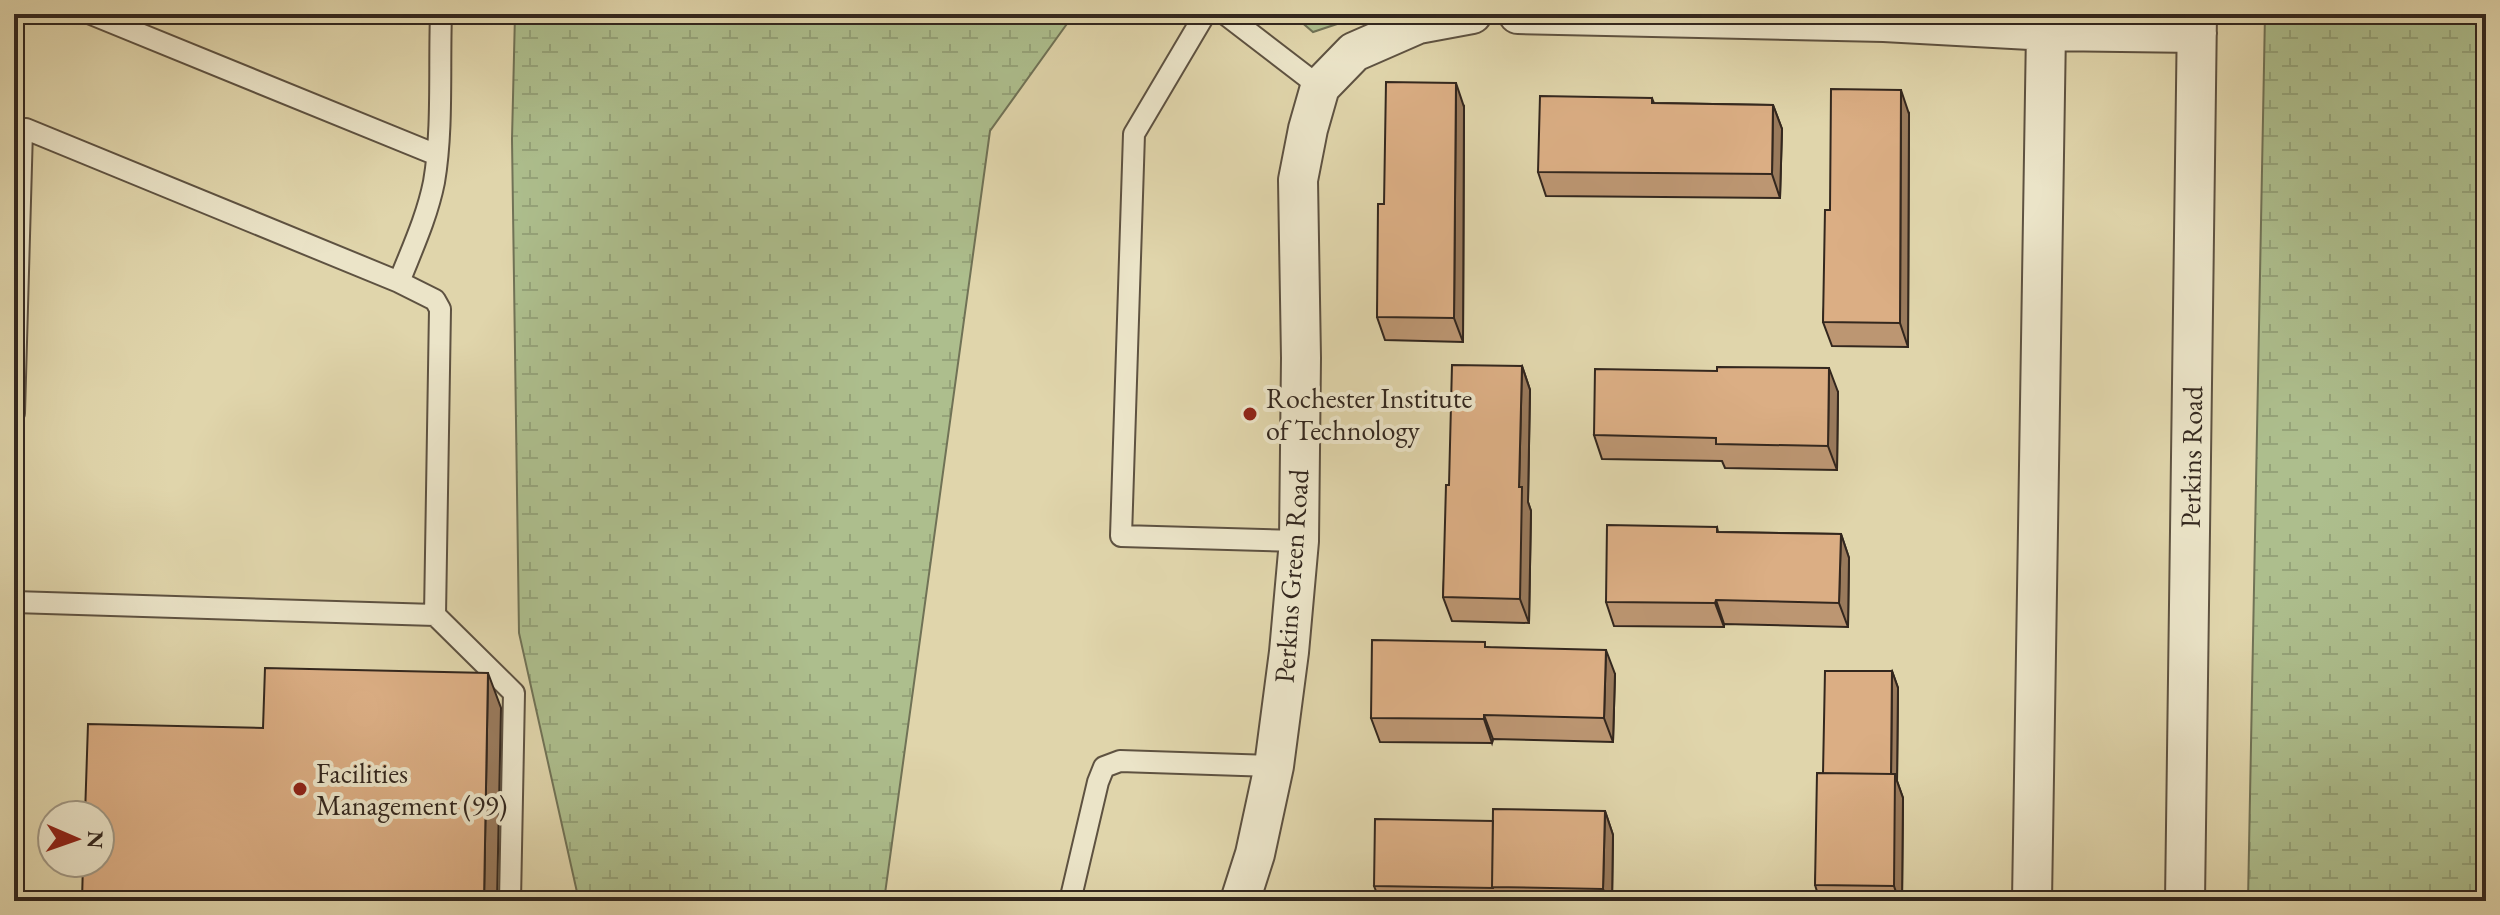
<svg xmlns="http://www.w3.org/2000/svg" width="2500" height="915" viewBox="0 0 2500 915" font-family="'EB Garamond',serif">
  <defs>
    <pattern id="wetland-marsh" width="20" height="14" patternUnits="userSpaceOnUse" patternTransform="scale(2)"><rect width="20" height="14" fill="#adbe8d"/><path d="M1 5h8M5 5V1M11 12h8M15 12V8" fill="none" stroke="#95a379"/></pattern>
  </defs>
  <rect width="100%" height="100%" fill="#e0d5ab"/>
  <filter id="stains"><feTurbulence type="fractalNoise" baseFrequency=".0025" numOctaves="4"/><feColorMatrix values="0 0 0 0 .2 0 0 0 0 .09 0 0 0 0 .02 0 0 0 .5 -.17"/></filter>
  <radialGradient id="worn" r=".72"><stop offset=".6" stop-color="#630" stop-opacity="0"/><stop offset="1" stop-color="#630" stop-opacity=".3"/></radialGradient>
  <path fill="url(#wetland-marsh)" stroke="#707256" stroke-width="2" d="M515,14h559l-84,117 -106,770h-305l-60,-268 -7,-494z
    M1292,14h75l-54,18z
    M2265,14h221v887h-238z"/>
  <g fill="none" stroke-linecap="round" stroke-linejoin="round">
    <defs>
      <path id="lane" d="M91,14l346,141
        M1205,14l-71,120 -13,402 178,5
        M1225,14l95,73
        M14,413l8,-283 4,-1 373,153
        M14,602l421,13 79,78 -4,208
        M435,615l5,-306 -5,-9 -36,-18c13,-33 28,-65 35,-100 9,-52 5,-115 7,-168
        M1070,901l28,-119 6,-15 16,-6 154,5"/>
      <path id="street" d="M1518,14l366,8 162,9 151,2
        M1240,901l15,-47 19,-88 15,-114 10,-111 2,-183 -3,-178 10,-51 12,-42 34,-35 64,-28 54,-10
        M2032,901l14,-870
        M2185,901l12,-887"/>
    </defs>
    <use href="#lane" stroke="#5e5241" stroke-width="24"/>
    <use href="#street" stroke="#5e5241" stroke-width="42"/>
    <use href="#lane" stroke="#ebe4c8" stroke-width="20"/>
    <use href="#street" stroke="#ebe4c8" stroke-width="38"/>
  </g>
  <path fill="#bc9672" stroke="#33271e" stroke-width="2" d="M1652,98l2,5 119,2 9,24 -2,69 -234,-2 -8,-24z
    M1464,107l-1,235 -78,-2 -8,-23 7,-113z
    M1909,114l-1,233 -76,-1 -9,-24 7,-112z
    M1522,366l8,24 -2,112 3,9 -2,112 -77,-2 -9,-24 6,-112z
    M1838,392l-1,78 -112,-2 -3,-7 -120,-2 -8,-24z
    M1717,527l1,5 123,2 8,24 -1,69 -124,-3v3l-110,-1 -8,-24z
    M1487,647l128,27 -2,68 -120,-3 -1,4 -112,-1 -9,-24z
    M1892,671l6,17 -1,93 6,17 -1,103h-82l-5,-16 8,-112z
    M1605,811l8,24 -1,66h-232l-6,-15 119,-65z"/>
  <path fill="#997a5c" stroke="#33271e" stroke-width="2" d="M1456,83l8,24 -1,235 -9,-24z
    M1901,90l8,24 -1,233 -8,-24z
    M1773,105l9,24 -2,69 -8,-24z
    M1522,366l8,24 -2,112 3,9 -2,112 -9,-24 -1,-112z
    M1829,368l9,24 -1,78 -9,-24z
    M1841,534l8,24 -1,69 -9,-24z
    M1716,600l8,24v3l-9,-24z
    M1606,650l9,24 -2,68 -9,-24z
    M1892,671l6,17 -1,93 6,17 -1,103h-3l-5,-15 -3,-106z
    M488,673l13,35 -4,193h-13z
    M1484,715l9,24 -1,4 -8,-24z
    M1605,811l8,24 -1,66h-4l-5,-12z"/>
  <path fill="#dbae84" stroke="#33271e" stroke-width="2" d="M1386,82l70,1 -2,235 -77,-1 1,-113h6z
    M1831,89l70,1 -1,233 -77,-1 2,-112h5z
    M1540,96l112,2v5l121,2 -1,69 -234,-2z
    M1452,365l70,1 -3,121h3l-2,112 -77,-2 3,-112h3z
    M1717,367l112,1 -1,78 -112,-2v-6l-122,-3 1,-66 122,2z
    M1607,525l110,2v5l124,2 -2,69 -123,-3 -1,3 -109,-1z
    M1372,640l113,2v5l121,3 -2,68 -120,-3v4l-113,-1z
    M265,668l223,5 -4,228h-402l1,-38h17v-48h-15l3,-91 175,4z
    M1825,671h67l-1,103 -68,-1z
    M1817,773l78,1 -1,112 -79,-1z
    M1493,809l112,2 -2,78 -111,-2z
    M1375,819l118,2 -1,66 2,1 -120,-2z"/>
  <g fill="#8f2418" stroke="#ebe4c8" stroke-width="3">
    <circle cx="1250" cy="414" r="8"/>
    <circle cx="300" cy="789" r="8"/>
  </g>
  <g text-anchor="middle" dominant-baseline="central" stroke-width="8" stroke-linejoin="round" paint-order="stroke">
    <g font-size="28" fill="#33271e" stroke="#ebe4c8" text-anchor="start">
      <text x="1266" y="398">Rochester Institute<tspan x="1266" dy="32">of Technology</tspan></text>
      <text x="316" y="773">Facilities<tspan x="316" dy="32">Management (99)</tspan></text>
    </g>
    <g font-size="28" fill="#33271e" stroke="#ebe4c8">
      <text transform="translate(2191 457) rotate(-89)">Perkins Road</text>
      <text transform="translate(1291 576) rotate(-86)">Perkins Green Road</text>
    </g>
  </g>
  <rect width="2500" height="915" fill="none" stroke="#e0d5ab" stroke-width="48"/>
  <rect x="16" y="16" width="2468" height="883" fill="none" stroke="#33271e" stroke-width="4"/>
  <rect x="24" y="24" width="2452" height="867" fill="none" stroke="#33271e" stroke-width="2"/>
  <g transform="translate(76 839) rotate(92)"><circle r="38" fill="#ebe4c8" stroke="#a19884" stroke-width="2"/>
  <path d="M0-6L14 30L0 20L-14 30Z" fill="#8f2418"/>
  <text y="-12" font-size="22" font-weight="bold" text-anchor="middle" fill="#33271e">N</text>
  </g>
  <rect width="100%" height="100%" filter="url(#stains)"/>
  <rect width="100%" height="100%" fill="url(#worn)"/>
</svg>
